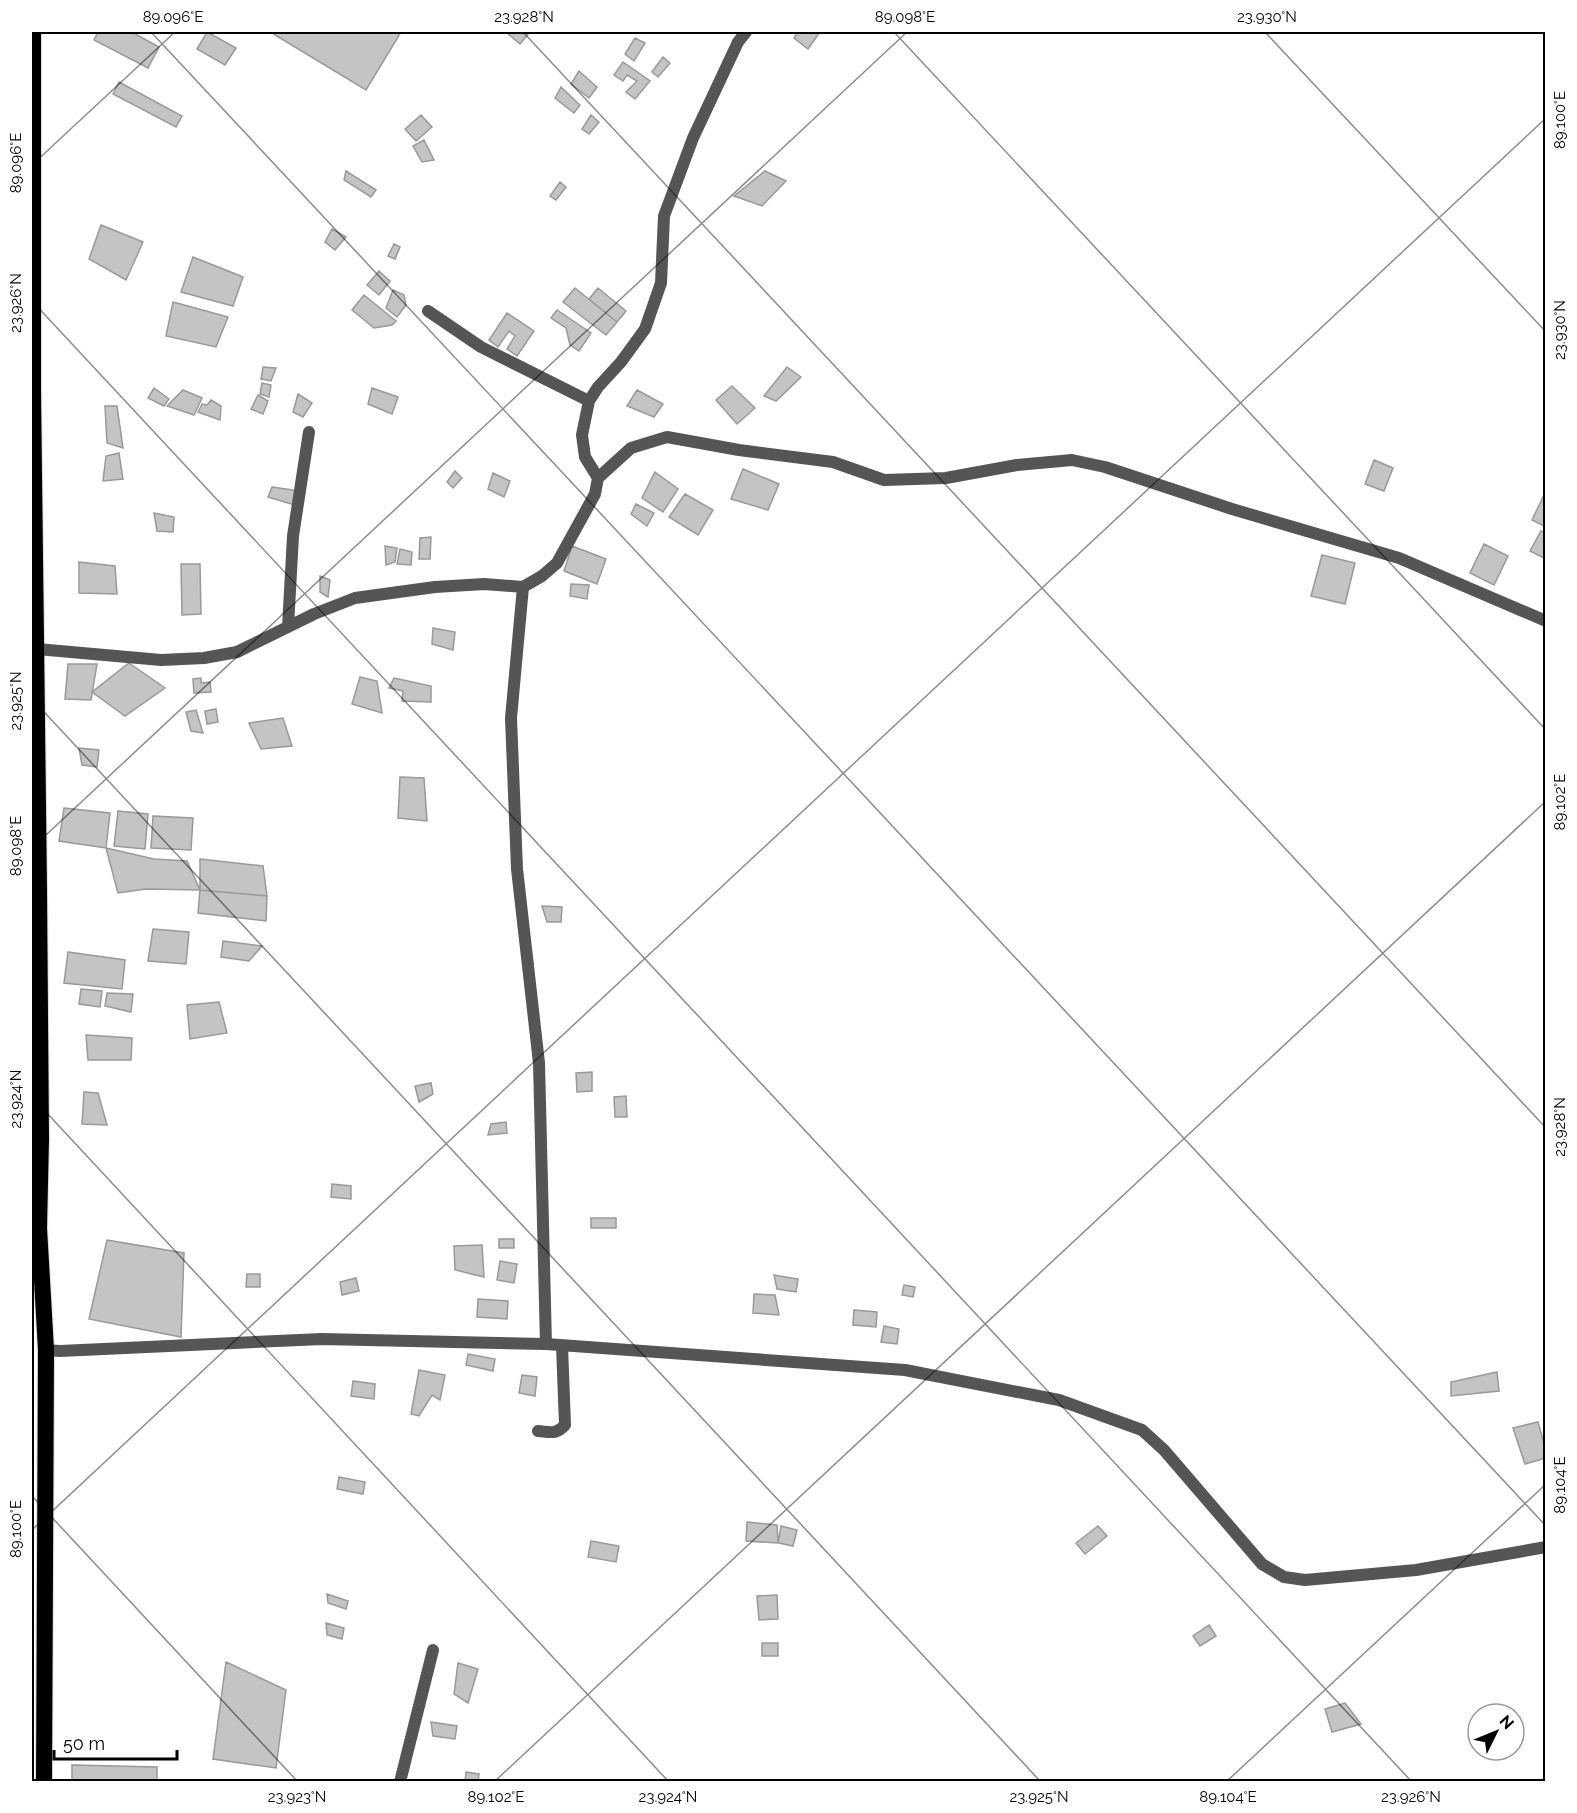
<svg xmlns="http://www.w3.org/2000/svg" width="1577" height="1813" viewBox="0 0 1577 1813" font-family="Raleway,sans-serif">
  <rect width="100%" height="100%" fill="#fff"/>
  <path fill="#c4c4c4" stroke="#999" stroke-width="1.5" d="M98,32h34l27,15 -11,21 -54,-28z
    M207,32l29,16 -11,17 -28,-16z
    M270,32h131l-35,58z
    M506,32h24l-10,12z
    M798,32h22l-12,17 -14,-11z
    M635,38l10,5 -11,18 -9,-7z
    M663,57l7,6 -12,14 -6,-5z
    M623,62l27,19 -15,18 -9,-7 11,-11 -10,-6 -4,6 -9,-6z
    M579,71l18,16 -8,11 -18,-14z
    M119,82l63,34 -6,11 -63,-33z
    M561,87l19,18 -6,8 -19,-15z
    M421,115l11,12 -16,14 -11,-12z
    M591,115l8,7 -10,12 -7,-5z
    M424,140l10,20 -12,2 -9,-16z
    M346,171l30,19 -5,7 -27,-17z
    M765,171l21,10 -24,25 -28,-10z
    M560,182l6,5 -10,13 -6,-4z
    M101,225l42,17 -17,38 -37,-21z
    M332,229l14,8 -11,13 -10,-8z
    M394,244l6,3 -5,12 -7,-3z
    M193,257l50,20 -10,29 -52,-14z
    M379,271l11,10 -11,14 -12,-10z
    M575,288l42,34 -11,13 -43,-33z
    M598,288l28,23 -9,11 -28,-23z
    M393,290l11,5 2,10 -9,12 -11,-9z
    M364,295l32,26 -4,4 -18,3 -22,-18z
    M173,302l55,15 -12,30 -50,-11z
    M557,310l34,23 -12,18 -9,-6 -4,-17 -15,-10z
    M507,313l27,18 -17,25 -10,-7 8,-13 -6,-5 -11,16 -9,-7z
    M263,367l13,1 -5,13 -10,-2z
    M787,367l14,10 -25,24 -12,-5z
    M262,383l9,2 -2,12 -9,-3z
    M732,386l23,22 -18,16 -21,-24z
    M154,388l15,11 -5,7 -16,-8z
    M372,388l26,9 -6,17 -24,-10z
    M183,390l19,8 -8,17 -27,-9z
    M637,390l26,14 -9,13 -27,-11z
    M298,394l14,9 -9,14 -10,-5z
    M258,395l10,6 -5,13 -12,-5z
    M211,400l10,6 -1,14 -22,-8 4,-8 5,1z
    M105,406h12l6,42 -16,-5z
    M119,453l4,26 -20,2 3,-25z
    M1374,460l19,8 -9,23 -19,-7z
    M743,469l36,15 -11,26 -37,-11z
    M455,471l7,7 -9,10 -6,-6z
    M655,472l23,17 -15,23 -21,-14z
    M493,473l17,8 -6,16 -16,-8z
    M272,487l27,4 -1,15 -30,-9z
    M685,494l28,16 -15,25 -29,-18z
    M1543,497l3,1v29l-14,-7z
    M636,504l18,9 -7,13 -16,-12z
    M154,513l20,4 -1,15 -16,-1z
    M1541,531l5,2v26l-16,-8z
    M431,537l-1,22h-11l1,-21z
    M1484,544l24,12 -14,29 -24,-12z
    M385,546l12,2 -2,14 -9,3z
    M572,546l34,13 -9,25 -33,-13z
    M400,549l12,3 -1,13 -14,-1z
    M1322,555l33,8 -10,41 -34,-8z
    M79,562l36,4 2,28 -38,-1z
    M181,564h19l1,50 -19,1z
    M320,576l10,4 -2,17 -8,-5z
    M571,584l18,1 -2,14 -17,-3z
    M433,628l22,4 -2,18 -21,-6z
    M129,663l36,25 -40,28 -33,-24z
    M68,664h29l-6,36 -26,-1z
    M360,677l17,4 5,32 -30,-9z
    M201,678v5l9,-1 1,10 -17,1 -1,-14z
    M394,678l37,8v16l-29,-1 1,-10 -14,-3z
    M216,709l2,13 -11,2 -2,-13z
    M196,710l7,23 -12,-2 -5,-19z
    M283,718l9,28 -31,3 -12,-26z
    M79,748l20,2 -2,17 -15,-2z
    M400,777l24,1 3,43 -29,-3z
    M64,808l46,5 -4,35 -47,-7z
    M118,811l30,3 -3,35 -31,-3z
    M153,816l40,2 -2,32 -40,-2z
    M106,848l48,11 33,2 13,29 -54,-1 -28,4z
    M200,859l63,7 4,30 -67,-6z
    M200,890l67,6 -1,25 -68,-8z
    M542,906l20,1 -1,15h-14z
    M153,929l36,3 -3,32 -38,-3z
    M223,941l39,5 -13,15 -28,-4z
    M68,952l57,8 -3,29 -58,-6z
    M81,989l21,2 -2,16 -21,-3z
    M107,993l26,1 -2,18 -26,-6z
    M219,1002l8,31 -37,6 -3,-34z
    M86,1035l46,3 -1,22h-43z
    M592,1072v19l-15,1 -1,-19z
    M431,1083l2,11 -14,8 -4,-16z
    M84,1092l14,1 9,32 -25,-1z
    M626,1096l1,21h-12l-1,-20z
    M506,1122l1,11 -19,2 3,-11z
    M332,1184l19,2v13l-20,-2z
    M591,1218h25v10h-25z
    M499,1239h15v9h-15z
    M107,1240l77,13 -3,84 -92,-18z
    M482,1245l2,32 -29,-7 -1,-24z
    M500,1261l17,3 -3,19 -17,-3z
    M247,1274h13v13h-14z
    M774,1275l24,4 -2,13 -19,-3z
    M356,1278l3,13 -17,4 -2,-13z
    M904,1285l11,2 -2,10 -11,-2z
    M754,1294l21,1 4,20 -26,-2z
    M478,1299l30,2 -1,18 -30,-2z
    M854,1310l23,2 -1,15 -23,-2z
    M884,1326l15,3 -2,15 -16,-2z
    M468,1354l27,5 -2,12 -27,-6z
    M419,1370l26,5 -5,25 -8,-5 -13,21 -8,-2z
    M1497,1372l2,19 -48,5v-14z
    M522,1375l15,2 -2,19 -16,-3z
    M353,1381l22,3 -1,15 -23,-3z
    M1538,1422l8,29v7l-21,6 -12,-36z
    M339,1477l26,5 -2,12 -26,-5z
    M747,1522l30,3 1,18 -32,-2z
    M781,1526l16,4 -4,16 -15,-3z
    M1098,1526l9,10 -22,18 -9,-11z
    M591,1541l28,5 -3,16 -28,-5z
    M327,1594l21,7 -2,8 -18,-6z
    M777,1595l1,24 -19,1 -2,-24z
    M326,1623l18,5 -2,11 -15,-4z
    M1209,1625l7,11 -16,10 -7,-10z
    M762,1643h16v13h-16z
    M226,1662l60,28 -10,78 -63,-9z
    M458,1663l20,6 -10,34 -14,-9z
    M1345,1703l16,21 -29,8 -7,-23z
    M431,1722l26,4 -2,13 -22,-3z
    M72,1765l85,2v15h-85z
    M466,1772l13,2 -1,8h-13z"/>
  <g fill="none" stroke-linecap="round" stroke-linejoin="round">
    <defs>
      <path id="trunk" d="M33,32v359l6,499 2,249 -2,89 7,122 -2,432"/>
    </defs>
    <use href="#trunk" stroke="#dbdbdb" stroke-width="18"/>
    <path stroke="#555" stroke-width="12" d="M428,311l53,36 108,54
      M598,478l33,-30 36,-11 72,13 94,12 51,18 62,-2 71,-13 55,-5 33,7 127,42 167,49 147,63
      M523,587l-12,131 6,151 22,194 7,281
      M288,627l5,-91 16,-104
      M37,649l124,11 43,-2 33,-6 77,-38 41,-16 80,-11 49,-3 39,3 19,-11 15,-13 38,-69 3,-16 -13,-21 -3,-22 7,-34 9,-14 23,-25 24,-33 16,-46 3,-67 29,-78 45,-96 8,-10
      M46,1350l14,1 262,-12 224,5 359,26 154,30 83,30 22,20 98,114 22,13 21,3 111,-10 130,-23
      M538,1431c12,1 18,4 27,-6l-3,-79
      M400,1782l33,-132"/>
    <use href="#trunk" stroke="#000" stroke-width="16"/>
  </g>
  <path fill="none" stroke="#000" stroke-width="1.5" stroke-opacity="0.45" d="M151,32l1395,1494M523,32l1023,1096M894,32l652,698M1265,32l281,300M32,165l143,-133M32,301l1380,1481M32,699l1009,1083M32,848l875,-816M32,1097l637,685M32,1496l266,286M32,1530l1514,-1412M494,1782l1052,-981M1226,1782l320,-298"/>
  <rect width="1577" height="1813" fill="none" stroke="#ffffff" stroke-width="66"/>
  <g transform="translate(1496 1732) rotate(47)"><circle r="28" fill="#ffffff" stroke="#999999" stroke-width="1.5"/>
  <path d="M0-4.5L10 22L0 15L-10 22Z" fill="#000000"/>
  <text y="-9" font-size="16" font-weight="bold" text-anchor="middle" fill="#000000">N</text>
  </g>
  <path d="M54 1750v9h123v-9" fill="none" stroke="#000000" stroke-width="3"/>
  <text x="63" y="1750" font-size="18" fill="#000000" stroke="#ffffff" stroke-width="4.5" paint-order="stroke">50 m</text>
  <rect x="33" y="33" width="1511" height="1747" fill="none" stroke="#000" stroke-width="2"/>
  <g font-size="15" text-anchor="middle" fill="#000">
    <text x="173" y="22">89.096°E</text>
    <text x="524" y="22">23.928°N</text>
    <text x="905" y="22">89.098°E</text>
    <text x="1267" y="22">23.930°N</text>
    <text transform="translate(1560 120) rotate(-90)" y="5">89.100°E</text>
    <text transform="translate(16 163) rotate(-90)" y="5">89.096°E</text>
    <text transform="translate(16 303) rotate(-90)" y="5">23.926°N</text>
    <text transform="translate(1560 330) rotate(-90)" y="5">23.930°N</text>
    <text transform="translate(16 701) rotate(-90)" y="5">23.925°N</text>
    <text transform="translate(1560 802) rotate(-90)" y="5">89.102°E</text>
    <text transform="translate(16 846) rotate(-90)" y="5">89.098°E</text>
    <text transform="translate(16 1099) rotate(-90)" y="5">23.924°N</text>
    <text transform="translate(1560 1127) rotate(-90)" y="5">23.928°N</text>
    <text transform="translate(1560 1485) rotate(-90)" y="5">89.104°E</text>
    <text transform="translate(16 1529) rotate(-90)" y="5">89.100°E</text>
    <text x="297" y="1802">23.923°N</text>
    <text x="496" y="1802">89.102°E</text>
    <text x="668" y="1802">23.924°N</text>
    <text x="1039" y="1802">23.925°N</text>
    <text x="1228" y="1802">89.104°E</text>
    <text x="1411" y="1802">23.926°N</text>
  </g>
</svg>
